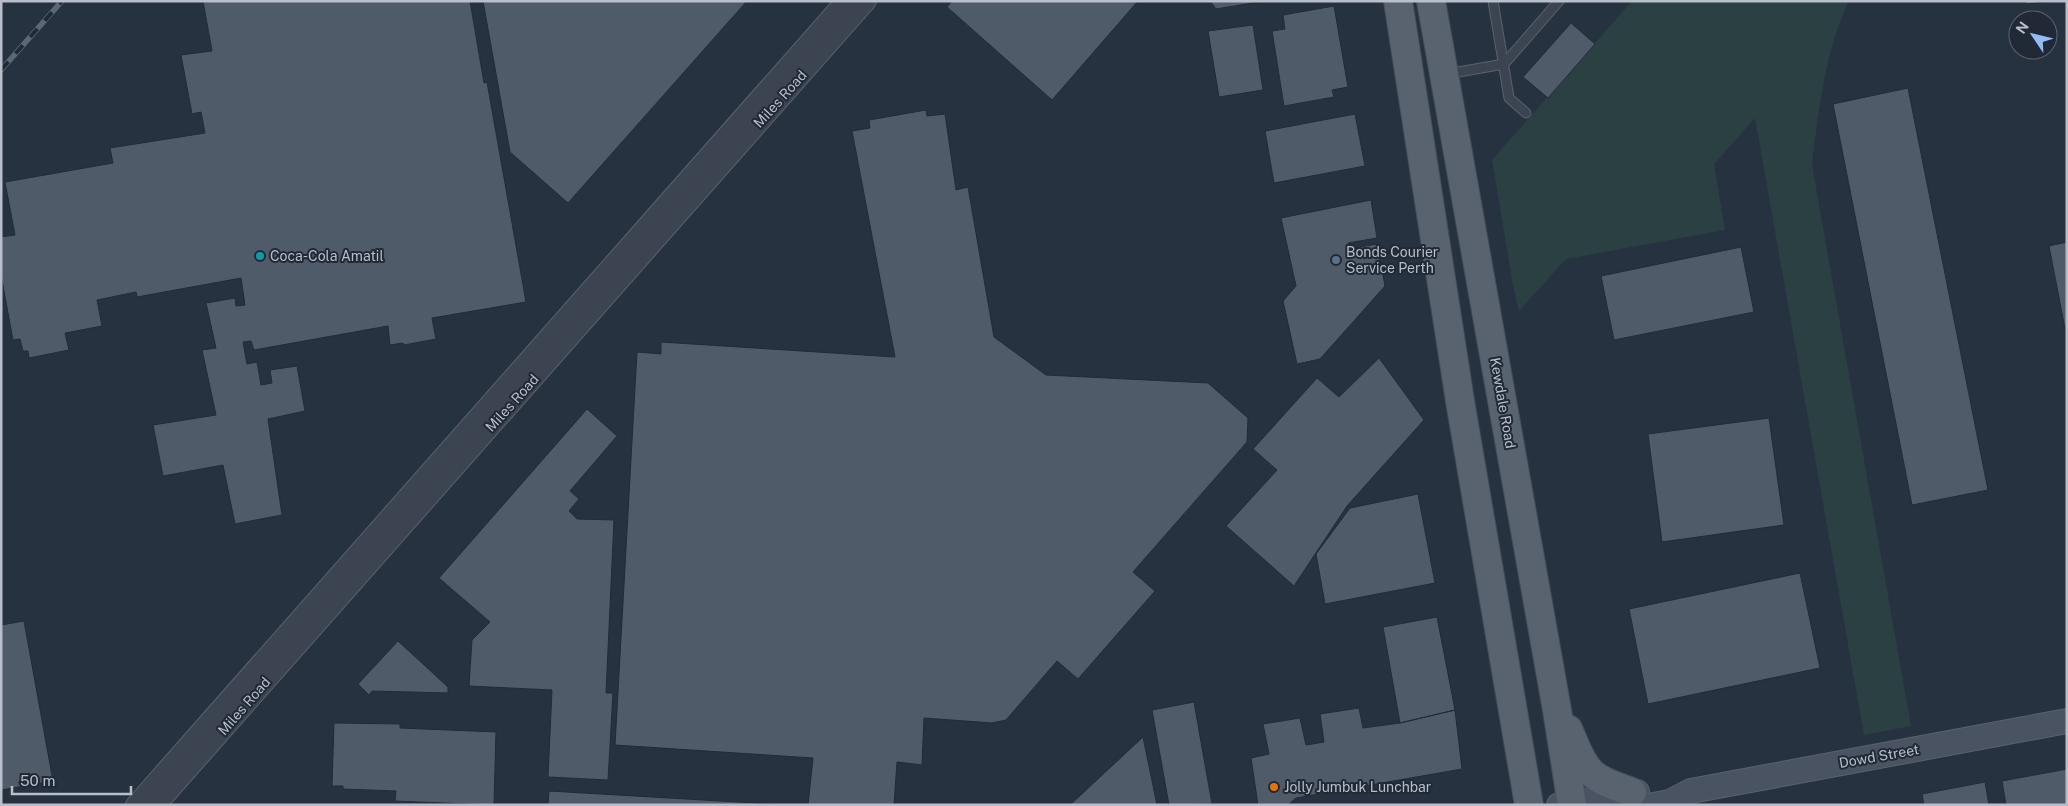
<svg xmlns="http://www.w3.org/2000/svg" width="2068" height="806" viewBox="0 0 2068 806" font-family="'Public Sans',sans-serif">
  <rect width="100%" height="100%" fill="#273240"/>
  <path fill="#2a4042" d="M1632,1h217c-23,46 -31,113 -37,164l99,561 -47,9 -109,-617 -41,46 11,66 -159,29 -47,52 -6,-26 -21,-125z"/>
  <path fill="#505b6a" stroke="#222b37" d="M203,1h267l14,82 3,-1 39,220 -94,16 4,21 -32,6 -1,-2 -13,2 -2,-19 -134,24 -3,-9 -8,1 4,22 10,-2 4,23 11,-2 -2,-13 27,-4 8,45 -37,8 14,96 -47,9 -12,-59 -60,11 -10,-51 63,-10 -14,-65 14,-2 -10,-45 29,-5 1,8 9,-1 -4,-27 -104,19 -1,-5 -39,8 5,26 -37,7 4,17 -40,8 -1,-7h-5l-3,-12 -7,1 -12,-65v-38l14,-2 -10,-53 108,-19 -3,-15 95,-15 -4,-21 -9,2 -11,-59 31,-4z
    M483,1h264l-179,202 -58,-51z
    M952,1h186l-86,99 -105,-93z
    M1210,1h55l-49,8z
    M2026,1h30l-30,3z
    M1334,6l14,81 -16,3 2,7 -50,9 -12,-75 13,-2 -2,-14z
    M1571,23l24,21 -47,54 -25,-21z
    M1253,25l10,65 -44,7 -11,-66z
    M1908,88l80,402 -76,15 -79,-401z
    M926,110l1,6 18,-2 11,76 12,-3 26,150 52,38 162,8 40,35 -1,24 -114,130 22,19 -77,88 -21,-18 -51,59 -14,3 -68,-5 -2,47 -25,-3 -3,43h-86l5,-47 -198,-13 22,-393 24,2v-12l234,15 -43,-226 18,-3 -1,-8z
    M1355,114l10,52 -91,17 -9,-52z
    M1371,200l6,38 -29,5 1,6 28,-5 8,42 -65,73 -23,5 -14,-63 13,-15 -15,-68z
    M2067,242v97l-18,-93z
    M1741,247l13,65 -140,28 -13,-64z
    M1379,358l45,62 -77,86 -53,80 -68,-60 51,-56 -24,-21 64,-71 22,19z
    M587,409l30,27 -47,55 9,8 -10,12 8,8 37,1 -8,173h7l-5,87 -60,-3 4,-87 -83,-4 3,-46 18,-18 -51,-44z
    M1769,418l15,107 -122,17 -14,-108z
    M1418,494l17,89 -110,21 -9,-50 34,-46z
    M1800,573l20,95 -172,36 -19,-95z
    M1437,617l18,93 -55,13 -17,-96z
    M24,621l29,160 -52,9v-165z
    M398,641l50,46v6l-76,-2 -3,4 -11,-11z
    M1194,702l18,102 -43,1 -17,-95z
    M1359,708l4,20 37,-5 55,-13 7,59 -166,29 -8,7h-30l-7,-47 18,-4 -6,-30 37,-6 6,27 18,-3 -4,-28z
    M334,723l66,1v4l96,4 -2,73 -99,-4 1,-10 -53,-2v-3h-11z
    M1143,737l14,68h-87z
    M2067,769v36h-61l-4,-24z
    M1985,782l4,23h-65l-2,-11z
    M549,791l240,14h-241z"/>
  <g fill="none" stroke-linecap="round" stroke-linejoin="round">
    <defs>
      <path id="lane" d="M1493,1l16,97 17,15
        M1447,74l57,-10 55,-63"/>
      <path id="street" d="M135,805l710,-804
        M157,805l710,-804"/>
      <path id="secondary" d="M1559,805l78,-13
        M1654,805l16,-3 21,-11 376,-70"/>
      <path id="primary" d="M1398,1l62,400 69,404
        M1431,1l126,709 15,95
        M1568,729c7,14 12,34 25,45 10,9 26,13 39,18"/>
    </defs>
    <use href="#lane" stroke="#59626d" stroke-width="11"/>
    <use href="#street" stroke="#59626d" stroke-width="20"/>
    <use href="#secondary" stroke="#59626d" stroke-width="26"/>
    <use href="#primary" stroke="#454d59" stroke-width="30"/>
    <use href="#lane" stroke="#3b4450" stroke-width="9"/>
    <use href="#street" stroke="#3b4450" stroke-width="18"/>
    <use href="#secondary" stroke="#495362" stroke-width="24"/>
    <use href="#primary" stroke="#59636f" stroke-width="28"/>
    <defs>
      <path id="rail" d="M1,70l61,-69"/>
    </defs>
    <use href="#rail" stroke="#5d6876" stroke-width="5.5"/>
    <use href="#rail" stroke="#202935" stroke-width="4" stroke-dasharray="11" stroke-linecap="butt"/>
  </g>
  <circle fill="#0f9aa8" stroke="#202935" stroke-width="2" cx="260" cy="256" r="5"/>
  <circle fill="#5c6f8a" stroke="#202935" stroke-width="2" cx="1336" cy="260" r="5"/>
  <circle fill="#e8710a" stroke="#202935" stroke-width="2" cx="1274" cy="787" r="5"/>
  <g text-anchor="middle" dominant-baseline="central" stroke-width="4" stroke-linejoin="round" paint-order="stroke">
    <g font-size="14" fill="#b8bfca" stroke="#202935">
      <text transform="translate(780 99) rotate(-48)">Miles Road</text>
      <text transform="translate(512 403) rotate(-48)">Miles Road</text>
      <text transform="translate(1503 403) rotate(80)">Kewdale Road</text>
      <text transform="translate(244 706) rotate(-49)">Miles Road</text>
      <text transform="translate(1879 756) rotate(-10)">Dowd Street</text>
    </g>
    <g font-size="14" fill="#b8bfca" stroke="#202935" text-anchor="start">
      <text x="1346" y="252">Bonds Courier<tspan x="1346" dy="16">Service Perth</tspan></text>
      <text x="270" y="256">Coca-Cola Amatil</text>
      <text x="1284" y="787">Jolly Jumbuk Lunchbar</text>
    </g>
  </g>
  <rect width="2068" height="806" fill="none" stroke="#b8bfca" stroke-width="5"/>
  <g transform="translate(2033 35) rotate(305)"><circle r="24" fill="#202935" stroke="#5d6571"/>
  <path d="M0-4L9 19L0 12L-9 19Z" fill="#94bbf3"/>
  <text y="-8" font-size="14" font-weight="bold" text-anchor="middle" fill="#b8bfca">N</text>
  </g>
  <path d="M12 786v8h119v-8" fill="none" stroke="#b8bfca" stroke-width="2.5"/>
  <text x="20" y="786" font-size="15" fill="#b8bfca" stroke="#202935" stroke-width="4" paint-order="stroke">50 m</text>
</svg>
